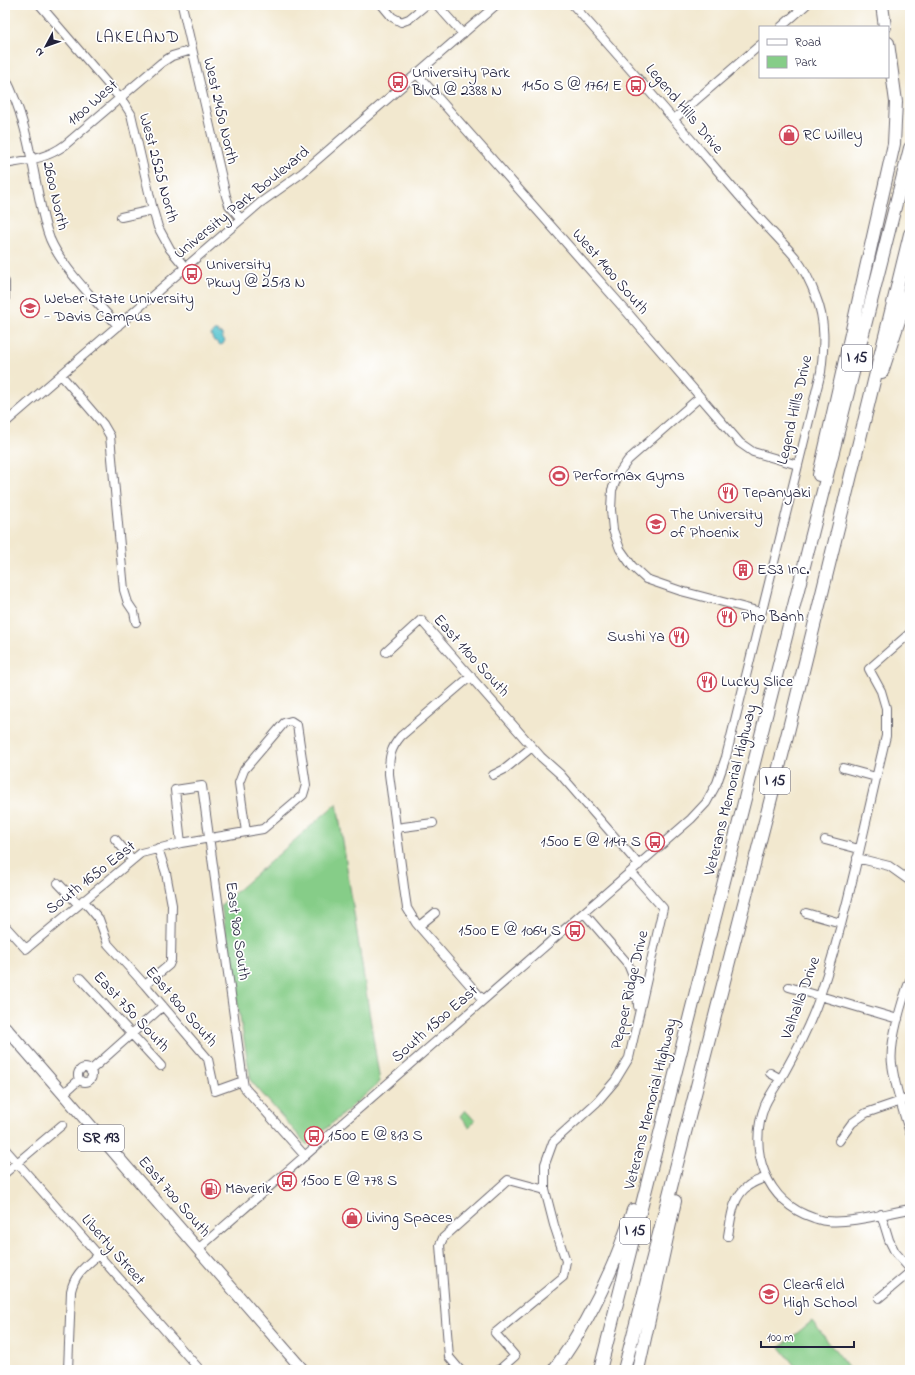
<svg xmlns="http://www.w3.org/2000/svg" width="915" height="1375" viewBox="0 0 915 1375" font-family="'Indie Flower',sans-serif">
  <rect width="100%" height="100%" fill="#fff"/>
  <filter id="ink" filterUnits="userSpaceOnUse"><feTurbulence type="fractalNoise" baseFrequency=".025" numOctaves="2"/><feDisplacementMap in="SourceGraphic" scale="8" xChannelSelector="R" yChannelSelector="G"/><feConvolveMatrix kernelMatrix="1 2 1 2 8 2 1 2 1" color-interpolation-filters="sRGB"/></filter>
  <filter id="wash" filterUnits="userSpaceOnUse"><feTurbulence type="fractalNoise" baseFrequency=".012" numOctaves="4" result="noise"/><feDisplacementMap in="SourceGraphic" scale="16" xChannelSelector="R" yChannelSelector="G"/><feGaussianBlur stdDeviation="0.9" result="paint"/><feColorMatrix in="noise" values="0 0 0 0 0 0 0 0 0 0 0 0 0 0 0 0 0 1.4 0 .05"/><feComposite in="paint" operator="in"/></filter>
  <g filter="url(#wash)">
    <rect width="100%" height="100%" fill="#f2e8cf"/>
    <path fill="#86cd88" stroke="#547862" d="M337,803l43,279 -73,63 -56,-64 -30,-176z
      M465,1110l10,11 -6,6 -9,-11z
      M812,1321l38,49h-52l-18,-23z"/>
    <path fill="#58c5d0" stroke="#3d7486" d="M214,331h3l2,2 3,1v4l3,2 -2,4 -3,1 -3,-3 -3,-1 -3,-6z"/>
  </g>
  <g filter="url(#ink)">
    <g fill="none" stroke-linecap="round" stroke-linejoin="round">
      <defs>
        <path id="minor" d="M40,5l84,98 7,11 22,96 5,17 12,22 15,18
          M182,5l44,191 3,9 12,14
          M382,5l10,12 9,5 8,-3 17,-14
          M437,5l26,29
          M781,27l25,-22
          M417,74l210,238 113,131 13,9 45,13
          M5,77c19,36 25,75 33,115 3,15 6,32 12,47 13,30 46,62 68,87
          M674,119l86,-74
          M5,164c23,-4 41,-5 60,-19l96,-82 11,-7 20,-6
          M121,217l32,-7
          M5,282v21
          M61,375l42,49 7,12 14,154 4,13 6,9 2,10
          M700,397l-72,63 -9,13 -7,17 -1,20 2,20 7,19 12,17 14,13 35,12 80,21
          M5,423l255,-220 42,-30 194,-168
          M910,633l-41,36 12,22 5,17v28c-21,87 -38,175 -66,260 -9,27 -22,52 -36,77 -6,10 -14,21 -19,32 -18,45 1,98 49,113 4,1 8,3 12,3 24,3 60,-8 84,-12
          M386,652l35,-32 120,137 19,17 79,91
          M471,676l-70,60c-11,13 -12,21 -12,38l16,121 2,13 9,15 67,77
          M291,721l6,4 9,60 -3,10 -40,34 -17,3 -7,-49 5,-13 40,-47z
          M843,768l33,9
          M493,775l12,-6 27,-22
          M396,828l37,-5
          M115,839l17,20
          M825,840l34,9
          M181,843l-6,-53 27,-4 41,295
          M857,858l32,8 21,15
          M58,883l20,21
          M83,900l16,19 9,25 37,41 63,74 7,32 28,-10 1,6 61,69
          M584,913l44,51 9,22 1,20
          M806,913l35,10
          M419,926l16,-13
          M6,927l20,22 115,-96 40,-10 65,-11
          M80,978l81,88
          M910,980c-8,20 -21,64 -18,84 3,24 11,47 18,69
          M145,985l24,-20 2,-5 1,-55 -6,-32 -8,-25
          M789,987l109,32
          M78 1075a7 7 0 1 1 14 0a7 7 0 1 1-14 0Z
          M90,1071l73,-65
          M770,1073l11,6
          M63,1094l16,-14
          M839,1141l13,-18 14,-10 44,-15
          M5,1149l195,221
          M5,1173l57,-48
          M881,1214l8,26 6,12 15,17
          M728,1236c3,-17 4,-39 20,-50 5,-4 12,-6 18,-9
          M198,1249l493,-430 15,-16 11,-20 9,-26 95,-385c3,-25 5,-51 -5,-75 -5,-14 -12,-28 -21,-40 -17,-20 -36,-38 -53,-58 -56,-65 -111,-130 -169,-194
          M879,1298l31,-26
          M68,1370l3,-79c4,-18 14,-24 27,-36
          M460,1370l-11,-13 -9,-112 3,-7 65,-58 37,10
          M499,1370l16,-14 -20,-23 68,-56 3,-16 -12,-36 -9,-35v-26l8,-22 44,-40 18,-21 14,-23 34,-150 -32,-36"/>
        <path id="major" d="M5,1027l298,343"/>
        <path id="highway" d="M882,5l3,22
          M882,372l28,-85
          M819,475l75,-331 2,-42 -8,-59
          M554,1370c36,-49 61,-103 79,-160
          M600,1370l310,-1222
          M624,1370l164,-638 122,-498
          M638,1370l37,-169"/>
      </defs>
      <use href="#minor" stroke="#6b676f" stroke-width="10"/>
      <use href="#major" stroke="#6b676f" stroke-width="13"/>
      <use href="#highway" stroke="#6b676f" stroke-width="14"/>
      <use href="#minor" stroke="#fff" stroke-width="8"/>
      <use href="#major" stroke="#fff" stroke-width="11"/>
      <use href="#highway" stroke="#fff" stroke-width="12"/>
    </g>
  </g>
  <defs>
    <symbol id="bus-ring" viewBox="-11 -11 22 22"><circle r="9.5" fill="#fff" stroke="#d1495b" stroke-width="1.5"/><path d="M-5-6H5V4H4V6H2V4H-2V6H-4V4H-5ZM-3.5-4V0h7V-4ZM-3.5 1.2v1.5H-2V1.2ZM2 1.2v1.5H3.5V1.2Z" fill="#d1495b"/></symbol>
    <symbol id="shop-ring" viewBox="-11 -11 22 22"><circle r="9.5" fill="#fff" stroke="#d1495b" stroke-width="1.5"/><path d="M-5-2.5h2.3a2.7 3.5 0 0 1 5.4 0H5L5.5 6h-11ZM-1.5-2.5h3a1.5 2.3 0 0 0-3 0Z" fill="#d1495b"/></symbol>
    <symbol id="university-ring" viewBox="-11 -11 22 22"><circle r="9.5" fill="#fff" stroke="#d1495b" stroke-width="1.5"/><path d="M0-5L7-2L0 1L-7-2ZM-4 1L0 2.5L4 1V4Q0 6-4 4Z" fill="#d1495b"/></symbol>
    <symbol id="stadium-ring" viewBox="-11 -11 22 22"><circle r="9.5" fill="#fff" stroke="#d1495b" stroke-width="1.5"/><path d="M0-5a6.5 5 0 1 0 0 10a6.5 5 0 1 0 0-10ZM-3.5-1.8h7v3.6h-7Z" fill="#d1495b"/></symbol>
    <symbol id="restaurant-ring" viewBox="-11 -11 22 22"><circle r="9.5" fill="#fff" stroke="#d1495b" stroke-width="1.5"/><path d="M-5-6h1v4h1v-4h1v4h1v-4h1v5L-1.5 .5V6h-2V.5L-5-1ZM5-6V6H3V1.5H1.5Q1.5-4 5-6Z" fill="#d1495b"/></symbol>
    <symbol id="building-ring" viewBox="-11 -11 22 22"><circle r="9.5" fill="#fff" stroke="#d1495b" stroke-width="1.5"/><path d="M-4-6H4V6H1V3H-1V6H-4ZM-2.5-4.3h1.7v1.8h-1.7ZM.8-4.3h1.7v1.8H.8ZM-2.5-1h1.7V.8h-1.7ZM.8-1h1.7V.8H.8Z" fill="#d1495b"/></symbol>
    <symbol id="fuel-ring" viewBox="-11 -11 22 22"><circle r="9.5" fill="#fff" stroke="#d1495b" stroke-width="1.5"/><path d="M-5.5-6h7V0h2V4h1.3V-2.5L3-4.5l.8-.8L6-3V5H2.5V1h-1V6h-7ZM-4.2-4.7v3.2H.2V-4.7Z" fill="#d1495b"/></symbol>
    <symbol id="school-ring" viewBox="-11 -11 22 22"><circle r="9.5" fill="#fff" stroke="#d1495b" stroke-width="1.5"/><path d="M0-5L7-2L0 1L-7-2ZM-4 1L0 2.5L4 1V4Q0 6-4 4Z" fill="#d1495b"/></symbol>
  </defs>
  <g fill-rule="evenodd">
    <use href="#bus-ring" x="387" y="71" width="22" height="22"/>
    <use href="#bus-ring" x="625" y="75" width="22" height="22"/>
    <use href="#shop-ring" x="778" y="124" width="22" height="22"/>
    <use href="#bus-ring" x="181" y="263" width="22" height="22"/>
    <use href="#university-ring" x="19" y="297" width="22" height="22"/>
    <use href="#stadium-ring" x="548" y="465" width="22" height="22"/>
    <use href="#restaurant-ring" x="717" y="482" width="22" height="22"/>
    <use href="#university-ring" x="645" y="513" width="22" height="22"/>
    <use href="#building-ring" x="732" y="559" width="22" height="22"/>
    <use href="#restaurant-ring" x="716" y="606" width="22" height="22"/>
    <use href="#restaurant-ring" x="668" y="626" width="22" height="22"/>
    <use href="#restaurant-ring" x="696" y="671" width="22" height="22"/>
    <use href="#bus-ring" x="644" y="831" width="22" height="22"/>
    <use href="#bus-ring" x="564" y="920" width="22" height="22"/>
    <use href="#bus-ring" x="303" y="1125" width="22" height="22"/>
    <use href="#bus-ring" x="276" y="1170" width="22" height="22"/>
    <use href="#fuel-ring" x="200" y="1178" width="22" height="22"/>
    <use href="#shop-ring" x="341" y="1207" width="22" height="22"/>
    <use href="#school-ring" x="758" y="1283" width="22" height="22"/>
  </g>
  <g text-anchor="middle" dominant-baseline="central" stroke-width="3.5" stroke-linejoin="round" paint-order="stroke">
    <g fill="#fff" stroke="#646476" stroke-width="1">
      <rect x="842" y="345" width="30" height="26" rx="3"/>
      <rect x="760" y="768" width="30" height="26" rx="3"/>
      <rect x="78" y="1125" width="46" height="26" rx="3"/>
      <rect x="620" y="1218" width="30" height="26" rx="3"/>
    </g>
    <g font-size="15" font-weight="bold" fill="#22223b">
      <text x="857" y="358">I 15</text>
      <text x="775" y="781">I 15</text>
      <text x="101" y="1138">SR 193</text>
      <text x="635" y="1231">I 15</text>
    </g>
    <g font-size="16" fill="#22223b" stroke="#fff" text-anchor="start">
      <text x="412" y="73">University Park<tspan x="412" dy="18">Blvd @ 2388 N</tspan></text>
      <text x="622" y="86" text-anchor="end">1450 S @ 1761 E</text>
      <text x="803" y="135">RC Willey</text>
      <text x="206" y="265">University<tspan x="206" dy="18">Pkwy @ 2513 N</tspan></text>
      <text x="44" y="299">Weber State University<tspan x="44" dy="18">- Davis Campus</tspan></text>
      <text x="573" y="476">Performax Gyms</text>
      <text x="742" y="493">Tepanyaki</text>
      <text x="670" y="515">The University<tspan x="670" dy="18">of Phoenix</tspan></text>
      <text x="757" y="570">ES3 Inc.</text>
      <text x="741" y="617">Pho Banh</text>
      <text x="665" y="637" text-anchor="end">Sushi Ya</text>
      <text x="721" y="682">Lucky Slice</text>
      <text x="641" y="842" text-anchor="end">1500 E @ 1147 S</text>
      <text x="561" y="931" text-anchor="end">1500 E @ 1064 S</text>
      <text x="328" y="1136">1500 E @ 813 S</text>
      <text x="301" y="1181">1500 E @ 778 S</text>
      <text x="225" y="1189">Maverik</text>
      <text x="366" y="1218">Living Spaces</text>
      <text x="783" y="1285">Clearfield<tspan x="783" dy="18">High School</tspan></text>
    </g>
    <g font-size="16" fill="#22223b" stroke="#fff">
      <text transform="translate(93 103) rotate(-41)">1100 West</text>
      <text transform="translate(684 109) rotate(50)">Legend Hills Drive</text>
      <text transform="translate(220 111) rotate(77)">West 2450 North</text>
      <text transform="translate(158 168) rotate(75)">West 2525 North</text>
      <text transform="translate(55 196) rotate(77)">2600 North</text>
      <text transform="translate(242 203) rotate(-39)">University Park Boulevard</text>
      <text transform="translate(610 272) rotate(49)">West 1400 South</text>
      <text transform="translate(795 410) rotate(-77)">Legend Hills Drive</text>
      <text transform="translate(471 656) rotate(48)">East 1100 South</text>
      <text transform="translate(731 790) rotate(-76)">Veterans Memorial Highway</text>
      <text transform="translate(91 878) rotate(-38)">South 1650 East</text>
      <text transform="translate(237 931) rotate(82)">East 900 South</text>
      <text transform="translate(630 990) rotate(-77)">Pepper Ridge Drive</text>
      <text transform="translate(801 998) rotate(-70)">Valhalla Drive</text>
      <text transform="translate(181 1007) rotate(49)">East 800 South</text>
      <text transform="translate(131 1012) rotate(47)">East 750 South</text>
      <text transform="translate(435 1024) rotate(-41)">South 1500 East</text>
      <text transform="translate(651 1104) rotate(-76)">Veterans Memorial Highway</text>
      <text transform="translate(174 1197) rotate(49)">East 700 South</text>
      <text transform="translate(113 1250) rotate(49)">Liberty Street</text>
    </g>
    <g font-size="17" letter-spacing="1" fill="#22223b" stroke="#fff">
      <text x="138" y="37">LAKELAND</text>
    </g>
  </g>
  <rect width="915" height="1375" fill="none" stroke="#fff" stroke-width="20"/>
  <rect x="759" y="26" width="130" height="52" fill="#ffffff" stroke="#a7a7b1"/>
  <rect x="767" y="39" width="20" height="6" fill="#ffffff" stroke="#a7a7b1"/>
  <text x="795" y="46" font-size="12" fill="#22223b">Road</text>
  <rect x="767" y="56" width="20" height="12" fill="#86cd88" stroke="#a7a7b1"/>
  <text x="795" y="66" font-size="12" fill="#22223b">Park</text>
  <g transform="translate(46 46) rotate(229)" stroke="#ffffff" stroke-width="3" paint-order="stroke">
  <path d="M0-3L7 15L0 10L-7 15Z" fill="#22223b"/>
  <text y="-6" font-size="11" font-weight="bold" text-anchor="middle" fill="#22223b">N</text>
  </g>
  <path d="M761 1341v6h93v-6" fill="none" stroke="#22223b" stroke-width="2"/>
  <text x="767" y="1341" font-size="12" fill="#22223b" stroke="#ffffff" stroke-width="3" paint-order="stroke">100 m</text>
</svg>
